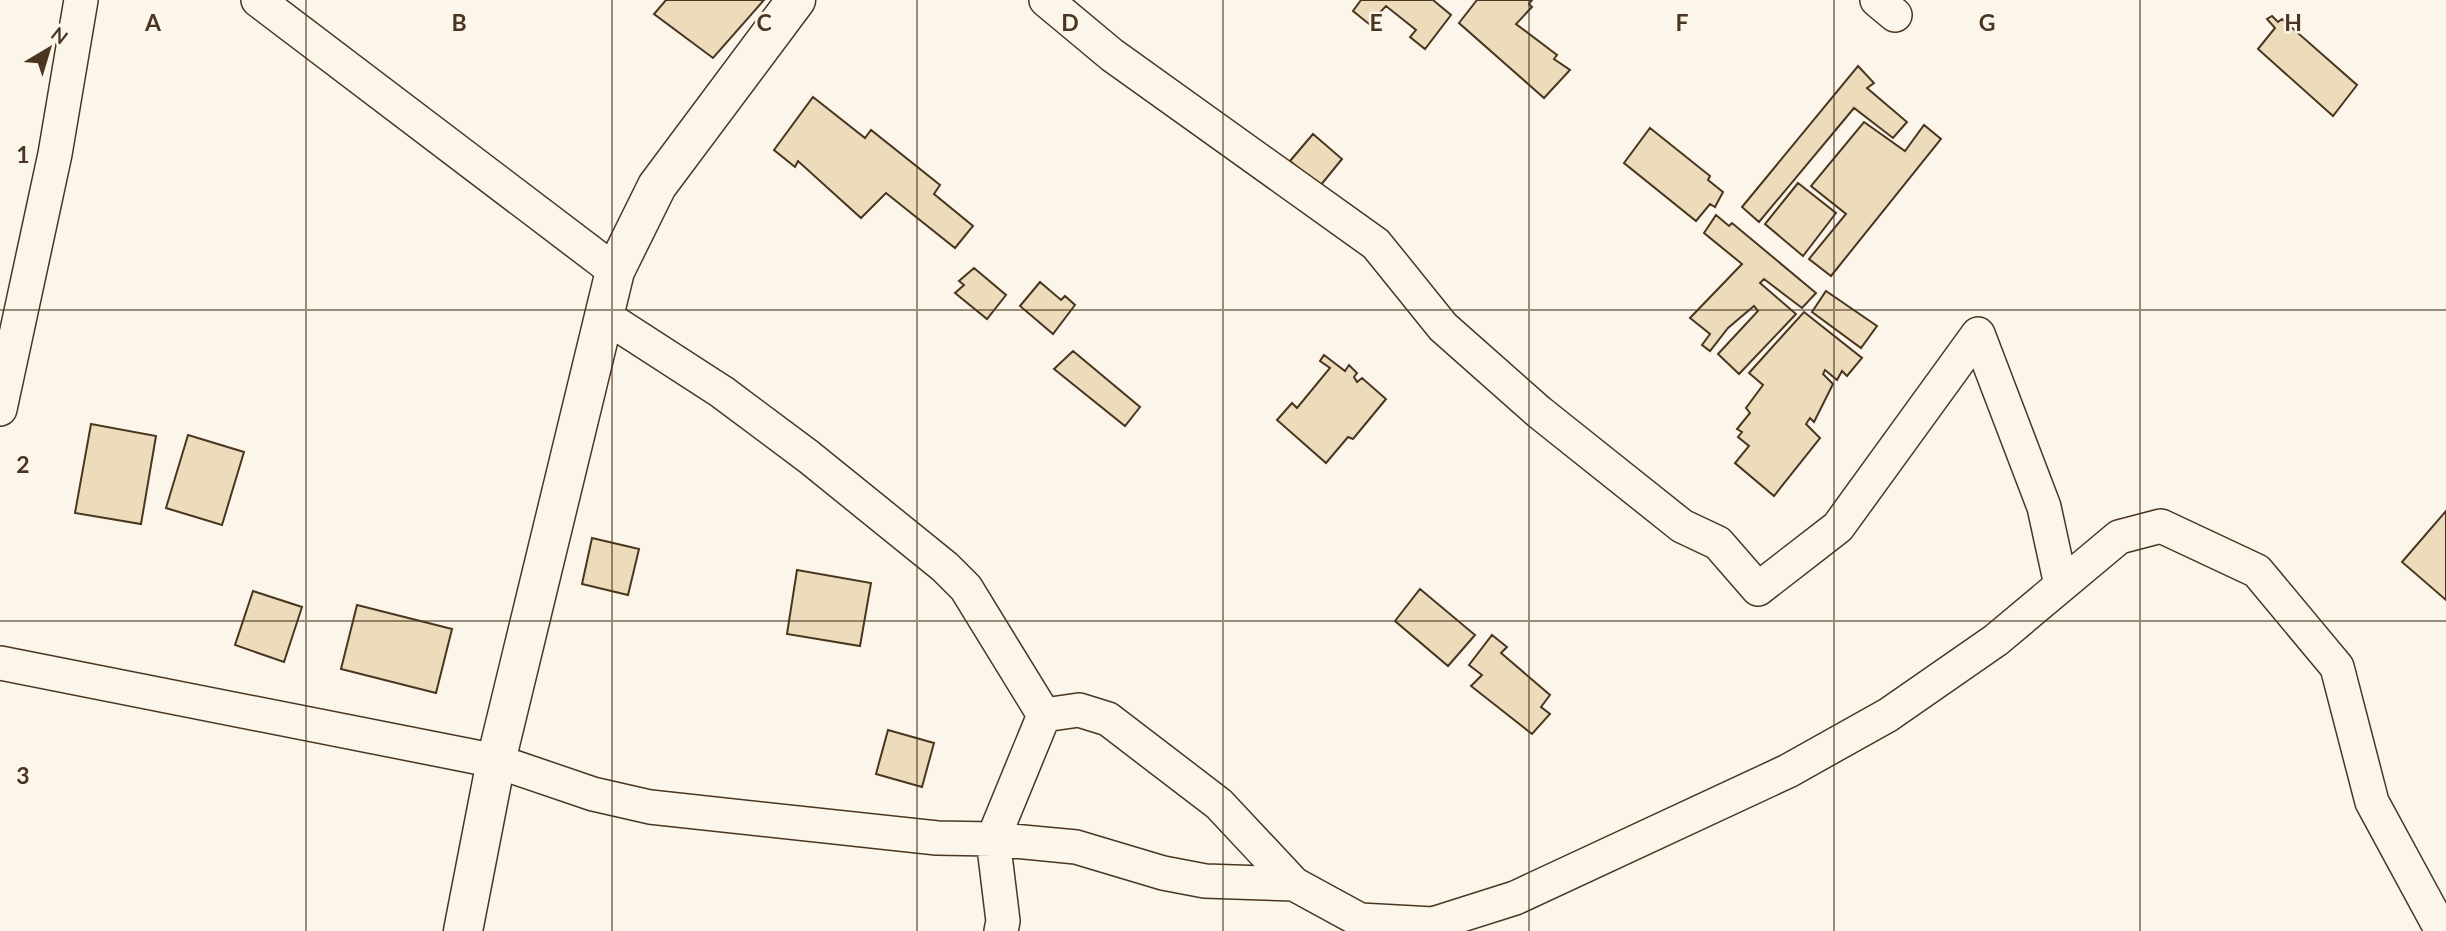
<svg xmlns="http://www.w3.org/2000/svg" width="2446" height="931" viewBox="0 0 2446 931" font-family="Lato,sans-serif">
  <rect width="100%" height="100%" fill="#fbf6e9"/>
  <path fill="#ecdcbc" stroke="#4a3520" stroke-width="2" d="M666,0h98l-51,58 -59,-44z
    M1361,0h72l18,15 -26,34 -15,-12 6,-7 -30,-24 -17,18 -16,-13z
    M1477,0h55l-3,4 3,3 -16,17 41,31 -3,4 16,11 -26,28 -85,-75z
    M2272,16l6,6 4,-3 75,66 -24,31 -75,-67 17,-21 -8,-9z
    M1858,66l16,17 -7,5 40,34 -14,16 -39,-30 -95,114 -17,-15z
    M813,97l52,41 6,-8 69,55 -6,9 39,32 -18,22 -69,-55 -25,25 -63,-57 -3,6 -21,-17z
    M1864,122l41,29 19,-26 17,14 -110,137 -22,-17 37,-45 -35,-28z
    M1650,128l60,48 -2,4 15,12 -8,15 -5,-3 -14,17 -72,-58z
    M1313,134l29,25 -22,27 -30,-25z
    M1798,183l38,30 -33,43 -38,-32z
    M1716,215l13,11 3,-3 84,70 -14,15 -38,-29 -4,4 36,31 -57,60 -21,-20 40,-43 -4,-5 -26,22 -18,23 -8,-6 8,-11 -20,-16 52,-54 -38,-31z
    M974,268l32,27 -19,24 -32,-26 9,-8 -5,-4z
    M1040,282l21,18 4,-4 10,9 -22,29 -33,-28z
    M1826,291l51,35 -16,22 -49,-36z
    M1804,312l58,46 -15,18 -5,-5 -5,9 -12,-10 -2,4 10,10 -19,38 -4,-4 -4,6 14,14 -46,58 -39,-33 14,-17 -11,-9 4,-5 -5,-3 13,-16 -4,-5 17,-23 -14,-12z
    M1073,351l67,56 -15,19 -71,-57z
    M1324,355l21,16 4,-6 8,8 -3,4 3,5 5,-4 24,21 -33,40 -5,-2 -22,26 -49,-43 15,-17 5,5 33,-40 -10,-7z
    M91,424l65,12 -15,88 -66,-11z
    M188,435l56,17 -22,73 -56,-17z
    M2446,511v89l-44,-38z
    M592,538l47,11 -11,46 -46,-11z
    M797,570l74,13 -11,63 -73,-12z
    M1420,589l55,46 -27,31 -53,-45z
    M253,591l49,16 -18,55 -49,-17z
    M357,605l95,24 -16,64 -95,-24z
    M1492,635l15,12 -6,6 49,42 -9,12 9,7 -18,20 -61,-48 11,-11 -13,-10z
    M888,730l46,13 -12,44 -46,-13z"/>
  <g fill="none" stroke-linecap="round" stroke-linejoin="round">
    <defs>
      <path id="minor" d="M258,0l357,271
        M1046,0l66,55 264,189 67,83 96,85 143,114 36,17 40,46 80,-62 140,-193 66,173 17,78
        M1877,0l18,15
        M603,315l119,77 87,65 136,110 21,21 78,127
        M0,409l55,-255 26,-154
        M0,663l496,98 97,33 57,13 287,31 56,1 83,8 87,26 42,8 89,3
        M1044,715l35,-5 29,9 111,85 75,80 66,36 2,11
        M1360,920l73,4 82,-26 273,-127 100,-56 108,-75 123,-103 42,-11 96,45 80,96 35,135 70,129
        M1001,931l2,-10 -10,-82 51,-124"/>
      <path id="tertiary" d="M463,931l33,-170 119,-490 42,-85 139,-186"/>
    </defs>
    <use href="#minor" stroke="#4a3520" stroke-width="36"/>
    <use href="#tertiary" stroke="#4a3520" stroke-width="41"/>
    <use href="#minor" stroke="#fbf6e9" stroke-width="33"/>
    <use href="#tertiary" stroke="#fbf6e9" stroke-width="38"/>
  </g>
  <path fill="none" stroke="#4a3520" stroke-width="2" stroke-opacity="0.55" d="M306,0v931M612,0v931M917,0v931M1223,0v931M1529,0v931M1834,0v931M2140,0v931M0,310h2446M0,621h2446"/>
  <g font-size="23" text-anchor="middle" font-weight="bold" fill="#4a3520" stroke="#fbf6e9" stroke-width="5" stroke-linejoin="round" paint-order="stroke">
    <text x="153" y="31">A</text>
    <text x="459" y="31">B</text>
    <text x="764" y="31">C</text>
    <text x="1070" y="31">D</text>
    <text x="1376" y="31">E</text>
    <text x="1682" y="31">F</text>
    <text x="1987" y="31">G</text>
    <text x="2293" y="31">H</text>
    <text x="23" y="163">1</text>
    <text x="23" y="473">2</text>
    <text x="23" y="784">3</text>
  </g>
  <g transform="translate(49 49) rotate(38)" stroke="#fbf6e9" stroke-width="5" paint-order="stroke">
  <path d="M0-5L12 26L0 18L-12 26Z" fill="#4a3520"/>
  <text y="-10" font-size="19" font-weight="bold" text-anchor="middle" fill="#4a3520">N</text>
  </g>
</svg>
